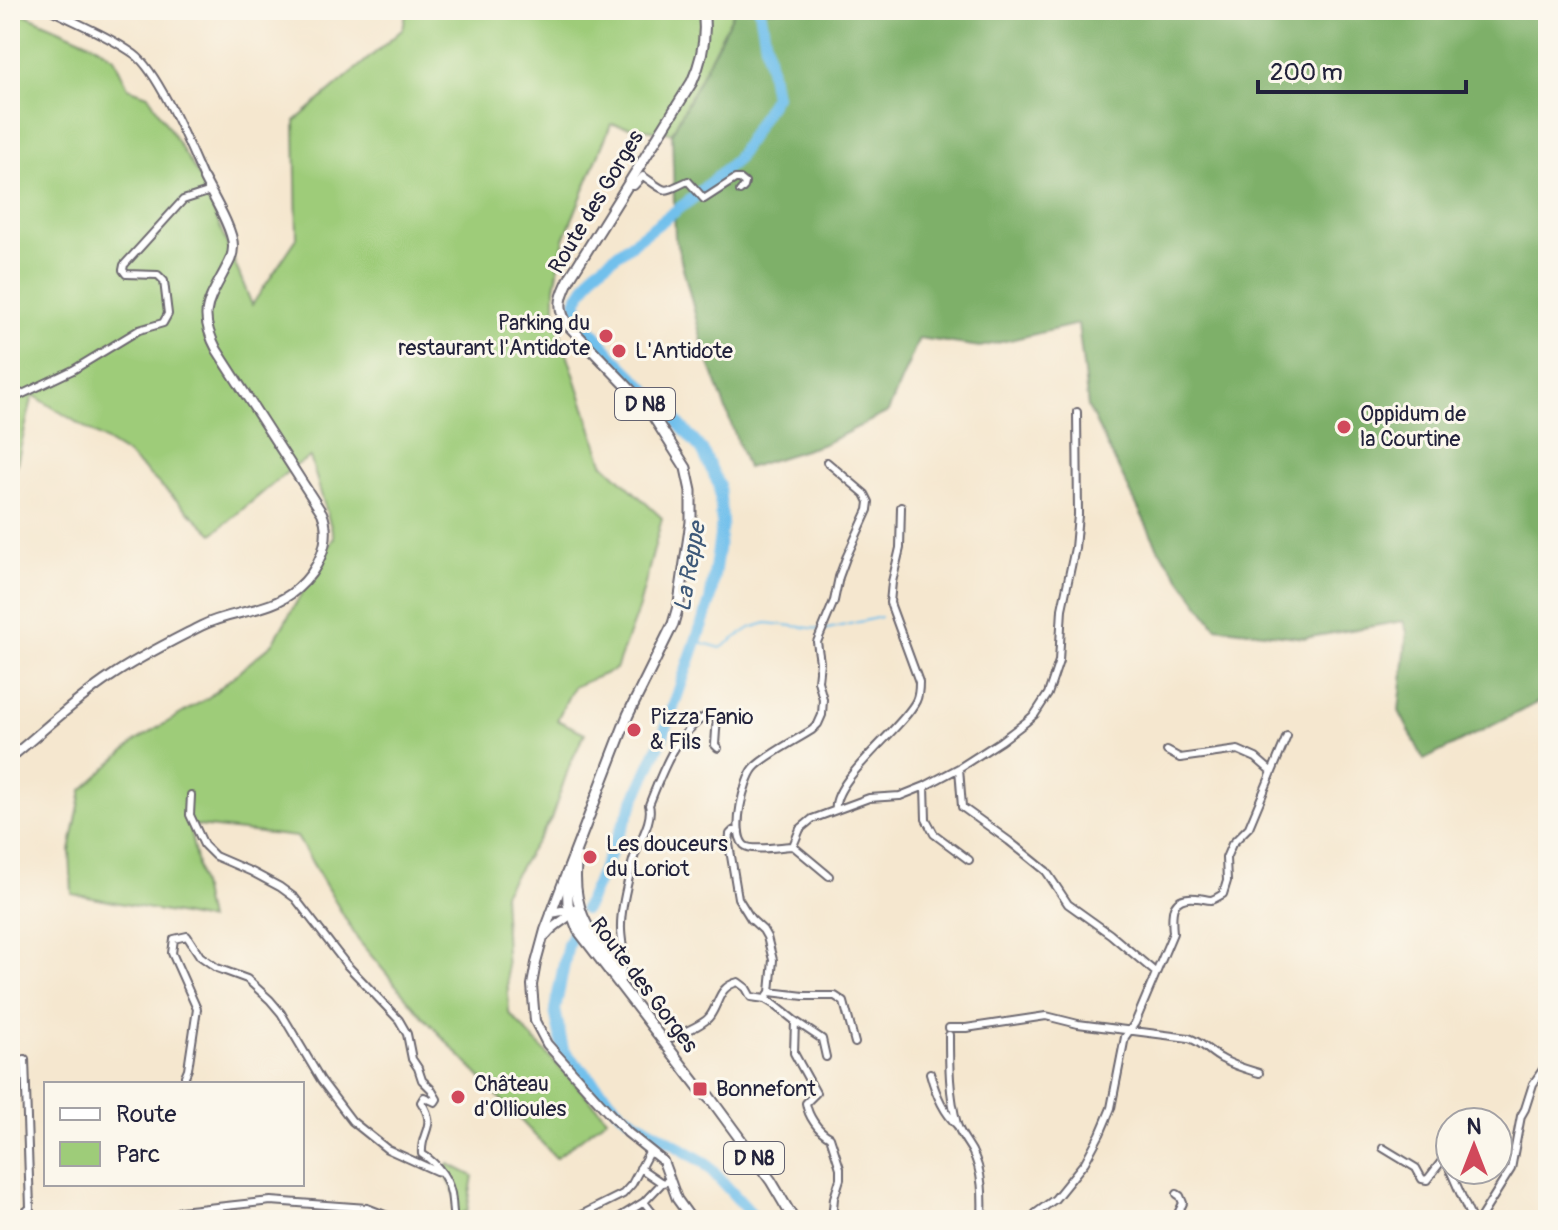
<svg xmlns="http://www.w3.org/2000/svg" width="1558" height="1230" viewBox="0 0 1558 1230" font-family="Pangolin,sans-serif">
  <rect width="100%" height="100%" fill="#fbf7ec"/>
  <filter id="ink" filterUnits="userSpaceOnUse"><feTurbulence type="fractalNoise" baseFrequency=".0125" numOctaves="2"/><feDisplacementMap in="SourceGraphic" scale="16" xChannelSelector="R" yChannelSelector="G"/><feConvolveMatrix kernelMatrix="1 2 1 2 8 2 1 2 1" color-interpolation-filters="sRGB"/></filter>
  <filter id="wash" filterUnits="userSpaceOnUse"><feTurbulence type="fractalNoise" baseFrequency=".006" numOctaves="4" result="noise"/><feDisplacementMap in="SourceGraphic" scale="32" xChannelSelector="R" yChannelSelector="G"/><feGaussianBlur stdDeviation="1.8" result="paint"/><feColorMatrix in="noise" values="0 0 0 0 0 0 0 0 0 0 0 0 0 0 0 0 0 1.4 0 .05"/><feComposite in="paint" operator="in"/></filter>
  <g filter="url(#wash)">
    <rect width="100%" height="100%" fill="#f5e7cf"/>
    <path fill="#9ecc79" stroke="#60775a" stroke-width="2" d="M10,10h5l80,35 19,13 14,30 20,7 52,83 52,127 45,-67 -2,-117 108,-92 4,-19h328l-63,123 -61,-9 -47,115 -9,48v29l48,147 59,55 -23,89 -23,62 -43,18 -16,33 28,13 -15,31 -19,55 -48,74 6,120 98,105 -51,40 -140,-149 -58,-69 -61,-103 -108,-12 19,95 -136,-26 -2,-43 12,-61 54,-49 73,-44 64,-54 61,-106 -24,-80 -18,11 -79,66 -86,-80 -94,-59 -23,97z
      M449,1164l24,12 -6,36h-3l-2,7 -7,-4 1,-19 -4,-8 1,-2 -2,-1 -7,-14z"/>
    <path fill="#7eb069" stroke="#506952" stroke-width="2" d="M735,10h813v682l-11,11 -113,57 -25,-49 8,-79 -4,-11 -98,17 -89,-11 -58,-79 -70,-141 -10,-83 -98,23 -61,-9 -31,74 -64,32 -77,24 -43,-119 -29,-112 -3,-104z"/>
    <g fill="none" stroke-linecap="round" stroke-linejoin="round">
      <path stroke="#71c0ec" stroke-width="2" d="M823,630l58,-13
        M696,641l25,7 29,-20 17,-5 52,6"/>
      <path stroke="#71c0ec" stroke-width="12" d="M585,909l77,-170 48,-138 12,-78 -3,-38 -17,-35 -38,-43 -50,-49 -33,-40 -5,-17 19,-30 98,-73 43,-38 39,-64 -15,-86
        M573,933l-5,11 -13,66 8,40 59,63 83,50 52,57"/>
    </g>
  </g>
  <g filter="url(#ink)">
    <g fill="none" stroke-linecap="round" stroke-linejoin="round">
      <defs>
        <path id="street" d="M51,10c28,14 58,26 83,44 25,18 56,94 70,125
          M627,186h7l9,-10c26,18 18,17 45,5l16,18 31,-20h5l5,4 -1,4 -4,4
          M10,400l63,-30 66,-40 24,-7 5,-9 -4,-33 -6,-6 -32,-1 -3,-4 1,-5 59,-65 28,-9
          M827,462l38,32 4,8 -1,8 -22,48 -7,19 -5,24 -17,41 3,20 -2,19 5,18 -1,16 -4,9 -6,6c-14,9 -49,27 -58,38 -10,12 -23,64 -10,77 7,7 39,1 49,1l7,-17 12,-10 57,-21 31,-2 25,-10 34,-18 42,-27 25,-19 9,-8 13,-20 11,-33 3,-52 13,-61 3,-33 -1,-103
          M1167,751l13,7 58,-8 18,8 16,14
          M959,768l3,39 47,34 37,30 22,33 42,30 45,38
          M925,786l1,33 8,15 35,26
          M191,795l-1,20 14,30 11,11 37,16 28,15 15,11 51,66 53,56 8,14 5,25 6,9 4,12 9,9 6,10 -2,3 -11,-5 -3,5c17,25 -1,29 1,52 16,10 29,27 30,47 1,7 0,12 3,19
          M836,810c-5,-29 67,-82 80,-109 3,-6 3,-12 3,-19l-29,-79 2,-21 8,-34 1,-41
          M793,846l36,30
          M620,974c8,-15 0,-33 1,-49 0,-20 7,-42 11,-61 4,-18 22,-43 17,-59 14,-35 27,-75 64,-93l4,3 -2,30 3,3
          M770,992l34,4h31l9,6 11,41
          M765,999l10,6 20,16 27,18 4,18
          M795,1021l-1,32 22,40 -10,10c2,13 12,28 24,34l10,31v11l-6,19 -2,22
          M949,1028h17l80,-12 32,8 111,14c13,4 21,15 33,21 12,7 24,10 37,14
          M949,1035c0,29 0,60 8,89 3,10 10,18 15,27 11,21 11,46 10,69
          M669,1039c10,-5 35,-14 41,-23 10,-14 8,-29 28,-34l8,6 5,9 14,2 5,-7 3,-32 -6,-23 -4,-7 -12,-11 -13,-21 -9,-54 1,-10 3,-3h6
          M930,1073c5,19 12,38 27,52
          M185,1076l3,-7 9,-60 -25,-56 2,-14 13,-3 13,20 17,12 30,11 23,21 11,13 40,67 31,41 35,28 49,22 5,1
          M1383,1148l33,20 6,11 5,1 14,-18 5,-1 4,8
          M640,1168l22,15
          M1450,1170l22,50
          M644,1202l14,18
          M17,1219l13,-11 -5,-149
          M161,1220l19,-9 91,-10 96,7 31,12
          M571,1220l52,-26 9,-10 18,-34
          M615,1220l29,-18 18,-19 8,-2
          M1030,1220l6,-7 19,-14 30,-37 15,-28 11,-26 14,-71 10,-14 38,-90c-2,-22 -2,-38 24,-35 5,0 9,2 14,2 4,-1 8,-4 12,-6l4,-13 -1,-23 6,-14 17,-17 38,-91
          M1175,1220l8,-17 -3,-7 -3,-2
          M1479,1220l32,-51 10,-53 4,-7 8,-25 15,-22"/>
        <path id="secondary" d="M10,758c33,-27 65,-58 100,-81 27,-19 62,-36 91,-51 31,-16 69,-13 96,-37 21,-18 36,-49 25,-76l-105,-163c-19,-36 -10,-46 8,-80 4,-7 8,-14 8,-23 1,-16 -21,-52 -29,-68
          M566,874l-21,56 -9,33 -4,22 3,36 12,23 62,69 19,20 35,28 14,38 15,21
          M551,913l11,-2 11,1 18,28
          M546,935c8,-11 21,-15 29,-25"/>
        <path id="primary" d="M703,10c4,26 0,48 -11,72l-121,194c-9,17 -16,32 -3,49l80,83 38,60 5,23v31l-12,81 -6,21 -45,91 -61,158 1,31 10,26 122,159 11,11
          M577,857c-8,54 15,78 45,120
          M708,1095l63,86 23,39"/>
      </defs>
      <use href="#street" stroke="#6c676f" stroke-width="10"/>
      <use href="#secondary" stroke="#6c676f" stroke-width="12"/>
      <use href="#primary" stroke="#6c676f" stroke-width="13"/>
      <use href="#street" stroke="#fff" stroke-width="6"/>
      <use href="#secondary" stroke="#fff" stroke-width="8"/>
      <use href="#primary" stroke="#fff" stroke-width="9"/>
    </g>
  </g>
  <g fill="#d1495b" stroke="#fbf7ec" stroke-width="3">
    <circle cx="606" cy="336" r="8"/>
    <circle cx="619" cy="351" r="8"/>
    <circle cx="1344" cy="427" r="8"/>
    <circle cx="634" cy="730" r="8"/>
    <circle cx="590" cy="857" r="8"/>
    <rect x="692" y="1081" width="16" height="16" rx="4"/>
    <circle cx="458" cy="1097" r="8"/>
  </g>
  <g text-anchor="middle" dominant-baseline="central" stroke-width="6" stroke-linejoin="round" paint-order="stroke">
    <g fill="#fbf7ec" stroke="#636270" stroke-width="2">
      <rect x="615" y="388" width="60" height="32" rx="6"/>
      <rect x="724" y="1142" width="60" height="32" rx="6"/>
    </g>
    <g font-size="20" font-weight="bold" fill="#22223b">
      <text x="645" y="404">D N8</text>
      <text x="754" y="1158">D N8</text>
    </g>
    <g font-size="22" fill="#22223b" stroke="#fbf7ec">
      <text transform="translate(596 202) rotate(-59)">Route des Gorges</text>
      <text transform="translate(644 985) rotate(53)">Route des Gorges</text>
    </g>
    <g font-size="22" fill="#22223b" stroke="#fbf7ec" text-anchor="start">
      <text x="590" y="323" text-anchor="end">Parking du<tspan x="590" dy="25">restaurant l'Antidote</tspan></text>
      <text x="635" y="351">L'Antidote</text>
      <text x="1360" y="414">Oppidum de<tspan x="1360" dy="25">la Courtine</tspan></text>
      <text x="650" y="717">Pizza Fanio<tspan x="650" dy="25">&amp; Fils</tspan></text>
      <text x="606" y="844">Les douceurs<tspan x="606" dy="25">du Loriot</tspan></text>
      <text x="474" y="1084">Château<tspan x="474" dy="25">d'Ollioules</tspan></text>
      <text x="716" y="1089">Bonnefont</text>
    </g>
    <g font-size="24" font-style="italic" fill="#3e5979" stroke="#fbf7ec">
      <text transform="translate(690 567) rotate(-80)">La Reppe</text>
    </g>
  </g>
  <rect width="1558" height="1230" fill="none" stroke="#fbf7ec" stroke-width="40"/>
  <rect x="44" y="1082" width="260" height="104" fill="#fbf7ec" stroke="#a4a2a5" stroke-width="2"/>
  <rect x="60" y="1108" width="40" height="12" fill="#ffffff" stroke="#a4a2a5" stroke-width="2"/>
  <text x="116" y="1122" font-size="24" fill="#22223b">Route</text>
  <rect x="60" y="1142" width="40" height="24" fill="#9ecc79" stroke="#a4a2a5" stroke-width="2"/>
  <text x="116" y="1162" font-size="24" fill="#22223b">Parc</text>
  <g transform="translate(1474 1146)"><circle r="38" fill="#fbf7ec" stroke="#a4a2a5" stroke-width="2"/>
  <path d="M0-6L14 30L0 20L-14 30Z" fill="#d1495b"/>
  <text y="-12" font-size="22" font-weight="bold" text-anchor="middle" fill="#22223b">N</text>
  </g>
  <path d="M1258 80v12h208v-12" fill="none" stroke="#22223b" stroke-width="4"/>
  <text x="1270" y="80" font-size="24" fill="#22223b" stroke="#fbf7ec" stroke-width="6" paint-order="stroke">200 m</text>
</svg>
